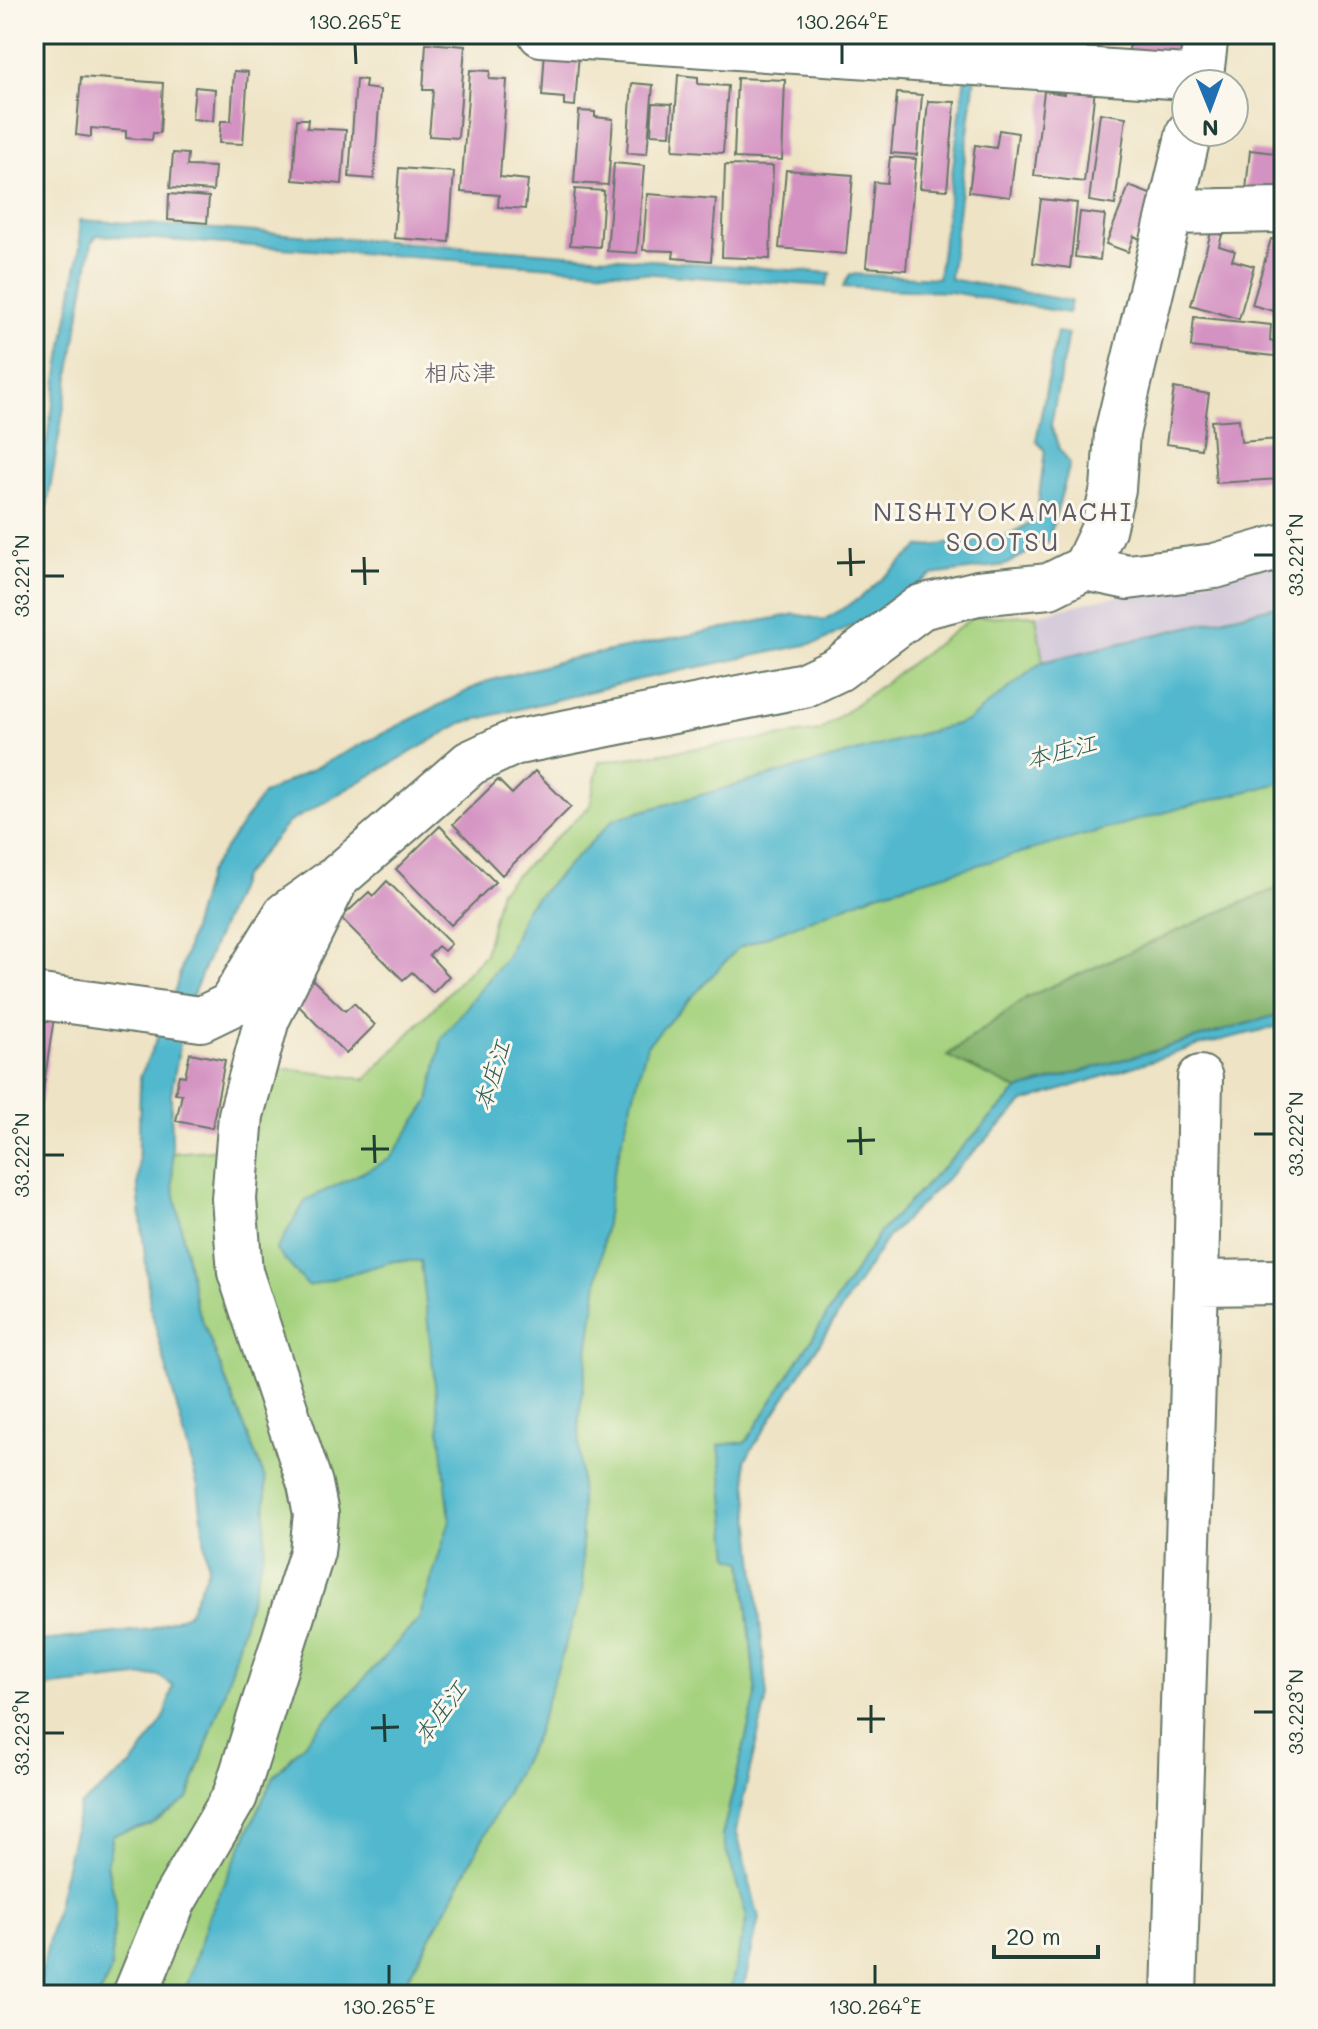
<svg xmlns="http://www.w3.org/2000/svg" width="1318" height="2029" viewBox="0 0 1318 2029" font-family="Mali,'Klee One',sans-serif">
  <rect width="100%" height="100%" fill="#fbf7ec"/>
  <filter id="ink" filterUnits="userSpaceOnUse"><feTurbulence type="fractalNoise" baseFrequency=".0125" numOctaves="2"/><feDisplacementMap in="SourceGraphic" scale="16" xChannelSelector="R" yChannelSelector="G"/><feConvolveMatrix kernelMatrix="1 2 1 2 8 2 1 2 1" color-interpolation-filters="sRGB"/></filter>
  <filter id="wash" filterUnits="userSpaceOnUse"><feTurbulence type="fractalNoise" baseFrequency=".006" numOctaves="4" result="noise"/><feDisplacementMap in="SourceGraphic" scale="32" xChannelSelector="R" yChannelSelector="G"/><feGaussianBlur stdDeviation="1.8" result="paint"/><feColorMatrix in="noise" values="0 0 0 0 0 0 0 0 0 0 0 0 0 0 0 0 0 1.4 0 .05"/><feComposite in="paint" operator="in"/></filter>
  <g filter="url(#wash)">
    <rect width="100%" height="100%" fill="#eee3c5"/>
    <path fill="#cabfd6" d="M1284,560v222l-242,-120 -6,-47 64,-16 112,-19z"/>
    <path fill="#a5d27e" stroke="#628859" stroke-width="2" d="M1284,604v68l-570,121 -100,26 -190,398 58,313 -52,149 -222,239 -24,77h-84l11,-25 5,-68 -9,-37 6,-31 38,-9 37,-26 37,-109 40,-143 1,-66 -70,-176 -23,-120 -1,-32 76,-6 22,-80 96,12 119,-125 15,-64 90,-84 9,-44 221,-31 153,-114 63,-2 7,47z
      M1284,750v136l-50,20 -207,91 -80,58 71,35 -138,142 -134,210 -27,3 24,115 13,136 -34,140 25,81 -18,78h-331l50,-89 88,-171 18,-584 111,-202z"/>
    <path fill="#84b46d" stroke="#527850" stroke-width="2" d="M1284,886v127l-266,77 -71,-34 80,-59 207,-91z"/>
    <path fill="#51b8ce" stroke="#387a81" stroke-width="2" d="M965,76h10l-25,203 121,22 -3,12 -118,-21 -107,-5 7,-13 88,4z
      M79,220l67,4 685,49 -5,13 -729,-51 -5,7 -58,341v-69l46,-267z
      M1057,332l11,2 -17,91 8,23 11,16 -22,78 -43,23 -73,10 -60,40 -52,27 -179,37 -179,44 -174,100 -46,54 -56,134 -15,-6 37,-132 55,-79 222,-112 80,-22 230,-46 29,6 36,-22 59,-51 83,-9 34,-18 9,-70 -9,-9z
      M1284,604v178l-103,26 -303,85 -140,55 -91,97 -35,134 -33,239 4,172 -47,145 -88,171 -50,89h-214l24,-77 66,-142 145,-157 31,-99 -29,-259h-27l-86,25 -32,-36 30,-50 84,-41 39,-58 13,-63 65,-82 18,-47 89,-90 353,-98 75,-59z
      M1284,1013v12l-84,20 -176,57 -137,136 -142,222 22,237 -31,133 23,88 -17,77h-13l18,-78 -25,-81 34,-140 -13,-135 -13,-4 -11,-112 27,-3 134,-210 138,-142z
      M161,1029l21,3 -11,62 2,91 23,120 70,176 -1,66 -40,143 -37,109 -37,26 -38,9 -6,31 9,37 -5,68 -11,25h-64l44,-189 53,-42 30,-44 10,-34 -16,-11 -123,13v-46l117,-13 37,-15 20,-45 -10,-82 -48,-181 -12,-118 2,-111z"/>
    <g id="blocks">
      <path fill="#d492c2" d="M919,34h43l-1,7z
        M1025,34h30l-1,5z
        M1062,34h53l-1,10 -20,-2 -1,7 -33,-4z
        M1131,34h52l-4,29 -51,-6z
        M426,43l39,3 -7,92 -29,-2 4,-46h-10z
        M545,49l34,3 -4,54 -11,-1v-7l-22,-2z
        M470,70l20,1 -1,8 18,1 -7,97 28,3 -3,29 -27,-2 1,-12 -38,-3z
        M234,71l14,1 -5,72 -24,-1 2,-22h10z
        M678,75l20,2v7l30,2 -5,67 -50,-3z
        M81,77l82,6 -3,50h-7l-1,7 -26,-2v-7l-35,-3v9l-15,-2z
        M737,78l48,2 -3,80 -48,-2z
        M356,79l10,1 -1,8 15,2 -6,89 -25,-2z
        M632,83l21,2 -6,69 -20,-1z
        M1065,85l30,4 -11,93 -50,-6 10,-85 20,3z
        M195,87l20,2 -2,32 -21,-2z
        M1281,92h3v22h-7z
        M897,93l25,2 -5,60 -26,-2z
        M928,101l27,1 -8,88 -27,-2z
        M653,103l19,1 -2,31 -19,-1z
        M579,111l16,1v5l18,2 -5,66 -34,-2z
        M1100,113l26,4 -11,88 -26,-4z
        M297,119h11l-1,9 39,2 -4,54 -49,-4z
        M999,130l19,3 -8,64 -41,-5 6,-47 21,3z
        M1250,150l34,4v40l-38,-4z
        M173,153l15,1 -1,12 28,1 -2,24 -43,-3z
        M890,157l26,2 -10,111 -40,-3 8,-85 13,1z
        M614,163l30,3 -7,87 -30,-2z
        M725,165l48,1 -3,93 -48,-2z
        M399,168l55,4 -5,70 -55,-4z
        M786,170l67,5 -7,79 -67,-6z
        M1129,186l29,11 -16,43 -8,-4 -6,16 -22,-8z
        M575,189l29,2 -4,56 -30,-2z
        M169,194l40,3 -2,26 -39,-3z
        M647,194l69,5 -5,62 -38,-3 1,-7 -31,-1z
        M1041,199l36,4 -7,65 -37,-5z
        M1080,212l25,3 -5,45 -25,-3z
        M1211,232l11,3 -3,11 16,5 -3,9 22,6 -15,53 -48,-14z
        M1271,239l13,3v72l-32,-9z
        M1194,317l77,8 -1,16 14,2v14l-93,-10z
        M1174,388l35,6 -8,55 -35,-5z
        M1239,419l2,23 37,-3 3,40 -65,4 -5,-62z
        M535,771l36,36 -69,68 -49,-51 45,-44 14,14z
        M440,826l55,56 -44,43 -55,-56z
        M387,881l64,63 -7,7 -6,-5 -9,9 20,21 -16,17 -21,-21 -9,8 -62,-62 28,-26 4,4z
        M313,980l32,31 9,-8 21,22 -29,29 -53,-54z
        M34,1008l21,3 -14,93 -7,-2z
        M190,1053l35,7 -13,68 -36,-7 6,-27 -7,-1 4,-18 6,1z"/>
    </g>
  </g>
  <g filter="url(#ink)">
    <use href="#blocks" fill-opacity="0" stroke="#677767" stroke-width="2"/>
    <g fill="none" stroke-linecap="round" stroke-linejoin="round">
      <defs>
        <path id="minor" d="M541,34l660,44
          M1200,84l6,-50
          M1189,132l-19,80 114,-2
          M1085,568l43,9 87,-11 69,-20
          M34,996l167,23 29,-14 56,-91 52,-37 132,-114 43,-20 291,-58 34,-16 83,-62 57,-14 71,-7 36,-18 18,-38 10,-41 4,-56 53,-221
          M1196,1283l88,-1
          M135,1995l39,-95 61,-104 77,-244 4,-38 -6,-30 -70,-212 -6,-73 7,-84 26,-96 66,-133
          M1174,1995l22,-712 4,-205"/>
      </defs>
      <use href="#minor" stroke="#677767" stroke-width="48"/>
      <use href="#minor" stroke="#fff" stroke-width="44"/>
    </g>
  </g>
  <path fill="none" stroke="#1f3d34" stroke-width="3" d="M355,44l1,20M842,44v20M850,548l1,28M1254,555h20M364,557l1,28M837,563l28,-1M351,571h28M44,576h20M860,1127l1,28M1254,1134h20M374,1135l1,28M847,1141l28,-1M361,1149h28M44,1155h20M871,1705v28M1254,1712h20M384,1714l1,28M857,1719h28M371,1728l28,-1M44,1733h20M389,1965v20M875,1965v20"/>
  <g text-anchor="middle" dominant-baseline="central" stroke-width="6" stroke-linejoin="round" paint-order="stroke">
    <g font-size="24" fill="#5e5b66" stroke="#fbf7ec">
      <text x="460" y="371">相応津</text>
    </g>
    <g font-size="24" font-style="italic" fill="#2c5c5a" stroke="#fbf7ec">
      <text transform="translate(1061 750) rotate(-14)">本庄江</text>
      <text transform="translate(491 1075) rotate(-72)">本庄江</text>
      <text transform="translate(439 1712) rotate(-53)">本庄江</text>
    </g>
    <g font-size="26" letter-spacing="2" fill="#5e5b66" stroke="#fbf7ec">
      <text x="1003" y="511">NISHIYOKAMACHI<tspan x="1003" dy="30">SOOTSU</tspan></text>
    </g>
  </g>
  <rect width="1318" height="2029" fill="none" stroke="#fbf7ec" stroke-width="88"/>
  <g transform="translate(1210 108) rotate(179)"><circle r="38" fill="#fbf7ec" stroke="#a3ada2" stroke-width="2"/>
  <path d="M0-6L14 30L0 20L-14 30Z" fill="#1f6fb2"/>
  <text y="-12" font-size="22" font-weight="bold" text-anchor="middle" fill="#1f3d34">N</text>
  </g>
  <path d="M994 1945v12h104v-12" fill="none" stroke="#1f3d34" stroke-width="4"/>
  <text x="1006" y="1945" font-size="24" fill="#1f3d34" stroke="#fbf7ec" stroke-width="6" paint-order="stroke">20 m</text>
  <rect x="44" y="44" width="1230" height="1941" fill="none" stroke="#1f3d34" stroke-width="3"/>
  <g font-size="20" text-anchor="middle" fill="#1f3d34">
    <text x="355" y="29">130.265°E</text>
    <text x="842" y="29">130.264°E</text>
    <text transform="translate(1296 555) rotate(-90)" y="7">33.221°N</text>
    <text transform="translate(22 576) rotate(-90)" y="7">33.221°N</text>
    <text transform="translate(1296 1134) rotate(-90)" y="7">33.222°N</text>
    <text transform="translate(22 1155) rotate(-90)" y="7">33.222°N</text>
    <text transform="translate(1296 1712) rotate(-90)" y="7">33.223°N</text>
    <text transform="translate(22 1733) rotate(-90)" y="7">33.223°N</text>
    <text x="389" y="2014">130.265°E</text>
    <text x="875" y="2014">130.264°E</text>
  </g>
</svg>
